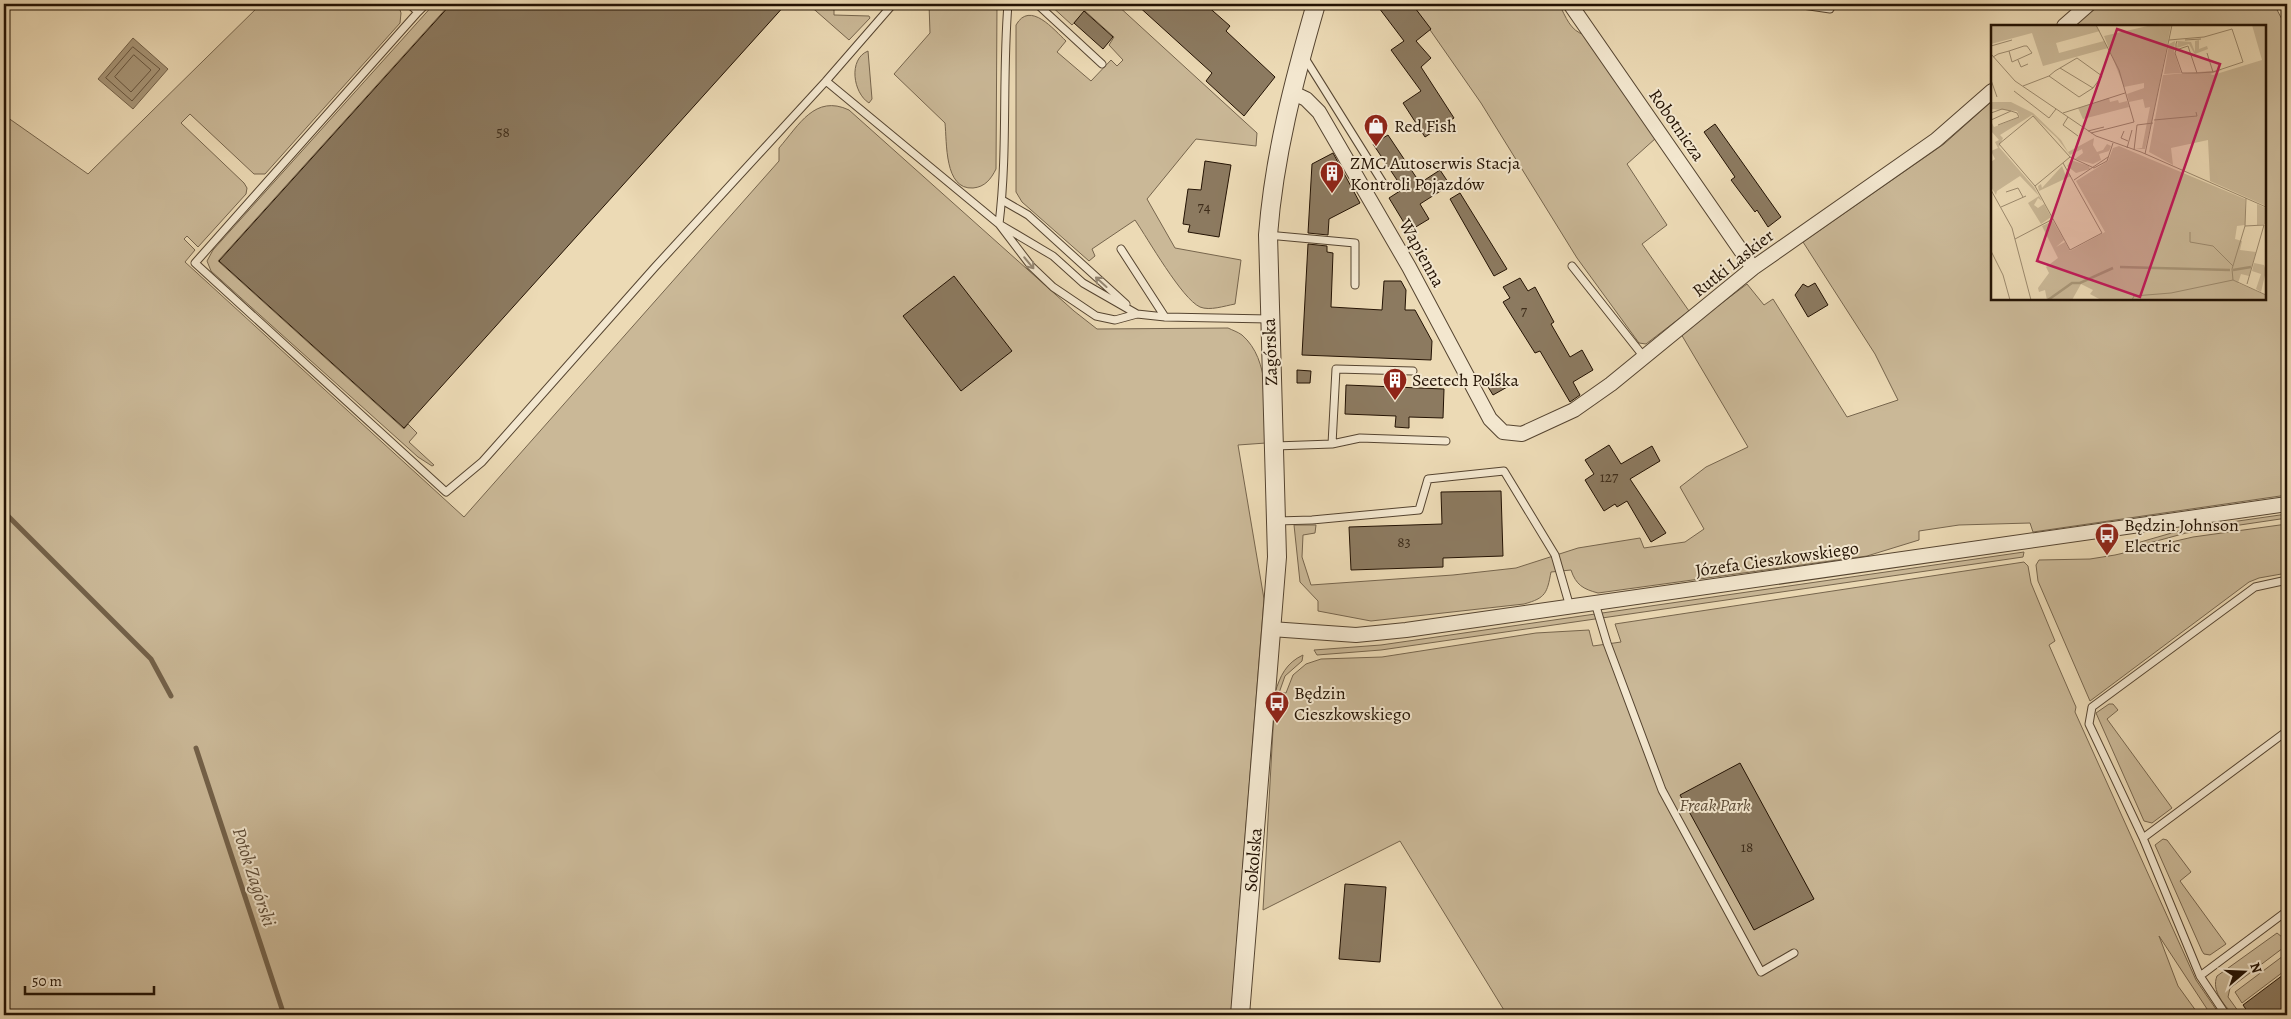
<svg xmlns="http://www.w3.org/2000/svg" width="2291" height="1019" viewBox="0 0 2291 1019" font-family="Alegreya,serif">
  <rect width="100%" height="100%" fill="#ecdab5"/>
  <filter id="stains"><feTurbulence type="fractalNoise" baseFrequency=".004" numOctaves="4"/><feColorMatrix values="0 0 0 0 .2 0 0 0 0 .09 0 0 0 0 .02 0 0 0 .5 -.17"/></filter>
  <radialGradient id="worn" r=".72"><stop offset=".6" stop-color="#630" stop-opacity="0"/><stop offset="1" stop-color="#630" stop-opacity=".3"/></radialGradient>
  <path fill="#cab897" stroke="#76654d" d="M261,4h137l3,9 -1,10 -135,151h-11l-64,-60 -9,9 63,60 3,5 -1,6 -48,53 -11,-11 -3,3 11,11 -10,12 279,255 315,-356v-13c20,-23 36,-54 70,-38l225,201 23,18 131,-1c4,2 10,4 14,7 29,25 23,74 24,108l-28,2 26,154 -33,416h-1227v-900l84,59z
    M434,4h16l-232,257 186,168 4,-5 9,9 -8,9 25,23 -2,1 -14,-9 -207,-186 -4,-10 6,-11z
    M808,4h26v11l35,1 1,2 -21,22z
    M929,4h68l-1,165c-5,10 -11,18 -23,19 -29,2 -26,-46 -28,-65l-51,-49 36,-41z
    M1049,4h67l141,129 -1,13 -60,-7 -49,60 28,49 66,12 -6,44c-11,2 -25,7 -35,3 -18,-8 -52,-68 -65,-87l-43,29 3,7 -6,5 -67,-59 -6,-10v-167c14,-25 38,5 50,16l-9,11 34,29 20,-21 6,6 6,-6 -14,-15 5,-8 -29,-26 -13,14z
    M1412,4h147c7,13 11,27 26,31l71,103 -29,26 40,61 -25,19 47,67 -43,33 -7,-1 -62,-85 -96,-155z
    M2097,4h177l13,25v466l-254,37 -3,-9 -71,2 -40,6v9l-52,16 -269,37c-15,-4 -22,-8 -27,-23l-20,2c-4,21 -5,26 -27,32l-153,17 -53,-10v-10l-18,-19 -6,-57h22l-1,8 -12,2 -1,22 9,28 142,-10 63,-7 62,-20 62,-10 4,10 41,-6 19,-13 -24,-42 26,-20 42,-20 -67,-113 66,-50 17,21 9,-6 74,118 51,-17 -23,-46 -72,-112 141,-98 48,-43v198h273v-273h-190z
    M868,51l4,48 -3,4c-16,-10 -21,-44 -1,-52z
    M2287,514v4l-101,15 -44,12 -5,-2 52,-15z
    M2287,524v49l-28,5 -10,4 -159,119 -52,-120 -2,-16 3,-5 51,-1 25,-4 78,-18z
    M2024,552l-1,5 -642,93 -64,5 -3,-5 67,-5z
    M2024,562l4,4 3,17 24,58 -6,4 27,62 -1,5 121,268 24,35h-9l-52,-79 19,50 21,29h-692l-107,-174 -137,69 12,-217c5,-17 11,-30 28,-38l-1,6 -17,15 -6,17h7l7,-18 13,-11 15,-5 61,-2 154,-24 53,-3 4,16 28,-4 -6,-18z
    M2109,704h4l5,6 -11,9 65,89 -20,15 -8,-2 -48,-108z
    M2163,839l4,1 24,32 -11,9 46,63 -16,11 -6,-1 -2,-3 -47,-106z
    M2277,933l5,4 5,-4v12l-57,43 -2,9 13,18h-8c-9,-11 -22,-24 -16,-39z
    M2287,953v16l-45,34 -7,-11z"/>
  <path fill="#a89678" stroke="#736149" d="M133,38l35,31 -35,40 -35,-30z"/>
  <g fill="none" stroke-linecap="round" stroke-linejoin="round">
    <path stroke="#66543e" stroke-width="1" d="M133,47l27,22 -28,32 -26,-23z
      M134,55l17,15 -20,22 -16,-15z"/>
    <path stroke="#736149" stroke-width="5" d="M4,512l147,147 20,37
      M196,748l88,267"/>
  </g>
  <path fill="#8c7a60" stroke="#231203" d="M451,4h335l-382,424 -185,-167z
    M1136,4h69l25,22 -4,5 49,46 -31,39 -38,-35 6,-8z
    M1376,4h36l19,25 -15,12 15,17 -10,9 33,51 -29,19 -22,-34 18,-12 -30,-41 13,-9z
    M1084,11l29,26 -10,12 -29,-26z
    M1715,124l66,93 -13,10 -11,-17 -2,2 -24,-32 4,-3 -31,-45z
    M1388,135l32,48 20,-13 10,15 -30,19 9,15 -20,12 -20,-33 14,-9 -30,-45z
    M1333,153l27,50 -31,16 -1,16 -20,-2 4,-69z
    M1205,161l26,4 -12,72 -31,-5 2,-7 -7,-1 5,-35 13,1z
    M1460,193l47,76 -13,7 -44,-77z
    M1308,244l19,2v6l6,1 -2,54 51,3 2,-29h17l5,9 -1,20h10l17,31 -1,19 -129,-5z
    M954,276l58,75 -51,40 -58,-75z
    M1520,278l8,13 7,-4 19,35 -3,2 19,33 12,-7 11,20 -20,12 7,13 -10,7 -30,-51 -5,2 -32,-51 7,-4 -7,-11z
    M1815,283l13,22 -20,12 -13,-22 8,-11 5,3z
    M1297,370l14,1 -1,12h-13z
    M1501,373l8,13 -16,9 -8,-13z
    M1346,385l98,4 -1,29 -34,-1v11l-14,-1 1,-11 -51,-2z
    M1609,445l12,19 31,-18 8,15 -30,18 36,54 -15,9 -24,-41 -10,6 -2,-3 -11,7 -19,-31 9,-6 -9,-14z
    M1501,491l2,65 -60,2v9l-92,3 -2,-43 93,-3 -1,-32z
    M1740,763l74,136 -60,31 -74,-135z
    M1345,884l41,3 -6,75 -41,-3z
    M2287,972v43h-37l-7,-10z"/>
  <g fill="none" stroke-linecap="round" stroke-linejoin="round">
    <defs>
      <path id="service" d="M409,4l9,8 8,-8
        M1008,4c-6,73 0,147 -9,220l32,42 22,21 43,29 19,4 22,-6 28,3 104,2
        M1037,4l65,60
        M1796,4l34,5 2,-5
        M418,12l-223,251 251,229 36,-30 173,-195 171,-186 67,-77
        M1303,55l80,128
        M826,81l173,143 54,32 30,27 54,31
        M1002,200l26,15 98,89
        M1268,235l87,8v42
        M1121,249l44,68
        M1572,266l72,91
        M1332,444l4,-75 77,2
        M1275,446l57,-2 28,-6 86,3
        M1277,521l35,-1 107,-10 9,-31 76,-8 51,84 15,52
        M2287,580l-32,7 -163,120 -3,17 54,114 144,-107
        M1595,603l12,40 55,147 99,182 33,-19
        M2143,838l57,138 87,-65
        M2200,976l26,39
        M4,1010l2,5"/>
      <path id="minor" d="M1570,4l183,264
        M2064,26l25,-22
        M1291,92l15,7 13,13 90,155 81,152 13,13 19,2 52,-24 37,-26 142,-116 183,-128 56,-49
        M1271,629l85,6 50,-5 881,-126"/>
      <path id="tertiary" d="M1240,1015l37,-458 -9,-322c6,-79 26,-155 48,-231"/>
    </defs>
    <use href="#service" stroke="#554430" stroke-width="9"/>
    <use href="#minor" stroke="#554430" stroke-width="16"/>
    <use href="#tertiary" stroke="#554430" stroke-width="20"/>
    <use href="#service" stroke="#f3e7cf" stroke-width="7"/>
    <use href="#minor" stroke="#f3e7cf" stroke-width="14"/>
    <use href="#tertiary" stroke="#f3e7cf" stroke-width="18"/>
  </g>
  <defs><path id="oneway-shaft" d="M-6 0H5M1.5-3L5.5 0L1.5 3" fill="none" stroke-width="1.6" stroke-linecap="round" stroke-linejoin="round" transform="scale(1.25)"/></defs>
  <g stroke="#958773">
    <use href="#oneway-shaft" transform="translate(1029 263) rotate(50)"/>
    <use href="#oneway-shaft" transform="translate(1101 282) rotate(-138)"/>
  </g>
  <defs>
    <symbol id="shop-pin" viewBox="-11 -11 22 30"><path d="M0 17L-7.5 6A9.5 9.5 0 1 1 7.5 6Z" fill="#8f2418" stroke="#f3e7cf"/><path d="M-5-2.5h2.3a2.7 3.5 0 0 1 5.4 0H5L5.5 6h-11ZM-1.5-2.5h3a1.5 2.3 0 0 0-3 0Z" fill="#fff"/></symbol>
    <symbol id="building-pin" viewBox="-11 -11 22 30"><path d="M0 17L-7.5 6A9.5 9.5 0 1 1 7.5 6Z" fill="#8f2418" stroke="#f3e7cf"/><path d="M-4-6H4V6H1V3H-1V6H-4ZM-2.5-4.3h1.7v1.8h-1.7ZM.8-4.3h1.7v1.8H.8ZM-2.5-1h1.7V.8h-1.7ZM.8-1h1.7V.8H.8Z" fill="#fff"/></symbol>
    <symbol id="bus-pin" viewBox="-11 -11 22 30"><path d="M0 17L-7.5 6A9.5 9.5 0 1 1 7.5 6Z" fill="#8f2418" stroke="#f3e7cf"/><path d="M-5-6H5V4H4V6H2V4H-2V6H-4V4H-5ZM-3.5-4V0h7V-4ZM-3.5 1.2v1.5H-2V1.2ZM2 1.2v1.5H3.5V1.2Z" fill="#fff"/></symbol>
  </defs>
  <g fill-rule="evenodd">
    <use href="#shop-pin" x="1362" y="112" width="28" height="38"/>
    <use href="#building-pin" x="1318" y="159" width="28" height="38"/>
    <use href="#building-pin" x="1381" y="366" width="28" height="38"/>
    <use href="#bus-pin" x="2093" y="521" width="28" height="38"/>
    <use href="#bus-pin" x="1263" y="689" width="28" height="38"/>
  </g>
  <g text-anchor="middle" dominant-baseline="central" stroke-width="4" stroke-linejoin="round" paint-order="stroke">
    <g font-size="15" fill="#3d2c1a">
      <text x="503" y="132">58</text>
      <text x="1204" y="207">74</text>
      <text x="1524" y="311">7</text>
      <text x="1609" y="477">127</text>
      <text x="1404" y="542">83</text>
      <text x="1747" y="847">18</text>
    </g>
    <g font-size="18" fill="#231203" stroke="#f3e7cf">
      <text transform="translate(1677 125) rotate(55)">Robotnicza</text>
      <text transform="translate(1422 253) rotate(61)">Wapienna</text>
      <text transform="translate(1733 263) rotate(-38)">Rutki Laskier</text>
      <text transform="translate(1270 352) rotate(-92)">Zagórska</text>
      <text transform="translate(1777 559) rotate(-8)">Józefa Cieszkowskiego</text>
      <text transform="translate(1253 860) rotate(-85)">Sokolska</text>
    </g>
    <g font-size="18" fill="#231203" stroke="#f3e7cf" text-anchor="start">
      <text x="1394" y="126">Red Fish</text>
      <text x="1350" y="163">ZMC Autoserwis Stacja<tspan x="1350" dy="21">Kontroli Pojazdów</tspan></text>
      <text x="1412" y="380">Seetech Polska</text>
      <text x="2124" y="525">Będzin Johnson<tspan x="2124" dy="21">Electric</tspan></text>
      <text x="1294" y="693">Będzin<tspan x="1294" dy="21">Cieszkowskiego</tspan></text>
    </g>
    <g font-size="18" font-style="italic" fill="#5d4c37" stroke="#f3e7cf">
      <text x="1715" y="805">Freak Park</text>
    </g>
    <g font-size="19" font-style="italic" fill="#5f4d38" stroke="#f3e7cf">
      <text transform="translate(254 877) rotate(72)">Potok Zagórski</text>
    </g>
  </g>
  <g transform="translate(1991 25)">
    <rect width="275" height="275" fill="#ecdab5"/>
    <path d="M0,0h105l4,6 -44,12 3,10 45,-12 4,7 -65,18 -11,-33 -41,11zM161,0h19l-19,96 -7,28h-4l-6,-1h7l8,-41 -5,1 -2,-9 -14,3 -2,-8 17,-6v-5l-20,4 -20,-51zM261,0h14v181l-56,-25 -2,-41 -37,8 2,17 -24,-13 14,-77 59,-5 -12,4 3,1 49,-15zM208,15v9l8,-3 1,3 -13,5 -1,-1 -5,-9 -12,4 1,-7 13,1 4,10v-11zM184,16l-1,11 7,21 -17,1 5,-30zM118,73l1,4 8,-2 1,3 8,-2 2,6 -46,12 -5,-11zM0,77h20l22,11 28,27 7,12 26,-14 -1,7 4,7 6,-2 4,-6 4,2 -2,5 -10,3 2,6 -8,4 -18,-5 8,-6 -1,-4 -12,6 -13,-17 -25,-23 -32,20 3,3 -4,9 35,40 8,14 -4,-3 -4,7 4,3 6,-4 7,13 -10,7 -13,-21 11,-7 -19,-20 -23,15 -1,4 -5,-8v-25l4,-3 -4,-8 7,-3 -3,-6 4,-2 -8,-9v-10l3,6 26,-10 -3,-6 -26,-2zM128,121l126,53v26l-8,1 -2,13 7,2 -2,9 16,2 -7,24 -8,-2 -3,9 28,12v5h-165l-11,-6 3,-4 -12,-6 -9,16h-25l-2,-10 -6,2 -1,-4 11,-15 -3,-6 12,-9 -16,-32 11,-5 11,19 -8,7 9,-5 5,9 35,-19 -29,-51 32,-20 5,-13zM80,135l18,6 1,3 -14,4 -9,-7zM71,141l4,10 3,-3 2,3 -32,15 -1,-5 3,-2 1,4zM266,179l9,4v16l-9,1zM263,238l10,2 2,6 -5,21 -5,-3 5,-15 -9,-3z" fill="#cab897"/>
    <path fill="none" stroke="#a89678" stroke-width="2.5" d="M129,242l110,3M242,245l18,-3M57,275l24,-17h8l33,-15"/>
    <path fill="none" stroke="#9c8a6e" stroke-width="1" d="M178,15l35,-3 28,-8 11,33 -30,10M194,15l16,-1M0,21l21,-6M185,25l12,-4 9,27h-15l-7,-20 1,-3v-6l1,-3M0,29l24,27 81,55 45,16 125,55M2,32l5,-3 11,-3 15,-5h3l5,7 -20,9 -3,-11M27,35l3,7 7,-3M206,48l16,-1 -6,-19M58,51l30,21 14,-9M0,55l6,17M32,61l26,-10 6,-5 22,-13 25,18 -9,12 -33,-20M23,66l35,27 7,-9M0,88l11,-4 9,2M72,88l62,-20M77,92l-5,8 15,11M0,95l20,-9 6,2 2,4 -21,8M163,95l43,-4 -1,-4M97,106l16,-4M133,106l-3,7 7,3M100,108l43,-11 -15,-52 -23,-45M136,123l5,-18M143,125l3,-25 16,-2M154,129l27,-129M79,132l-35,29 -36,-42 34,-28 37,41 24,11 13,-7 6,-18M83,155l34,-23M0,165l21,38 19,72M15,167l12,-4 5,9M255,173l-1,28 -13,43 1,11 33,15M10,182l25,-11M62,194l17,31 32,-17 -39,-70M254,201l19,-1M199,207v10l23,4 20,20M24,214l38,-20 -18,-33M0,226l12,24 7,25M256,259l17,-59M141,275l2,-4 37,-3 62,-13"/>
    <path fill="#c2185b" fill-opacity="0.15" stroke="#c2185b" stroke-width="2.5" d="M126,4l103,35 -80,233 -103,-36z"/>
    <rect width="275" height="275" fill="none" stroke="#231203" stroke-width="2.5"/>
  </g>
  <rect width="2291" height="1019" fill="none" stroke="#ecdab5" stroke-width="20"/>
  <rect x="5" y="5" width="2281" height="1009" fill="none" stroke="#231203" stroke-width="2.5"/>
  <rect x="10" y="10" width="2271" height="999" fill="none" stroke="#231203"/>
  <g transform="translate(2244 972) rotate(71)" stroke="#f3e7cf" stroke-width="4" paint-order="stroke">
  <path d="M0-4L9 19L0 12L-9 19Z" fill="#231203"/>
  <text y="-8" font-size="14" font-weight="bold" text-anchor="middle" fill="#231203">N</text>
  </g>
  <path d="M25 986v8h129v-8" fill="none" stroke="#231203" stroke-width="2.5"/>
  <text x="32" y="986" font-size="15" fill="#231203" stroke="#f3e7cf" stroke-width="4" paint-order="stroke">50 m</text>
  <rect width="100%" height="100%" filter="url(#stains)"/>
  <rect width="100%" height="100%" fill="url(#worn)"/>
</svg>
